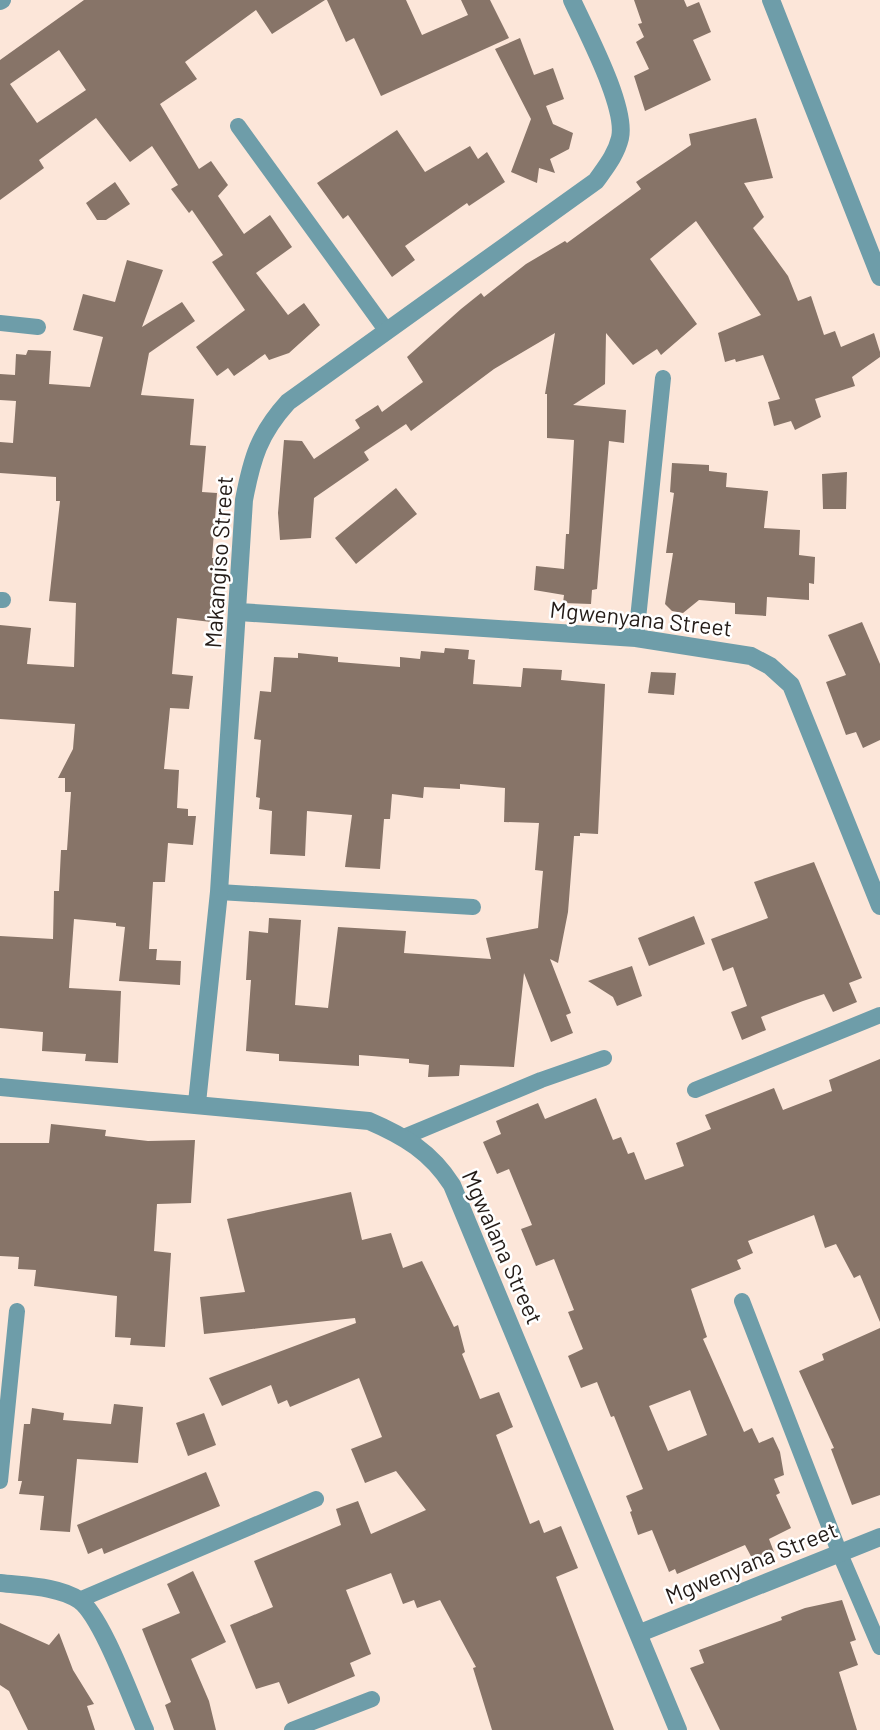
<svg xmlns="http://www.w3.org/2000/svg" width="880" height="1730" viewBox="0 0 880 1730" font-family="Barlow,sans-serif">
  <rect width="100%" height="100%" fill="#fce6d9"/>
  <path fill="#877468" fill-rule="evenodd" d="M84,0h241l-53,34 -16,-24 -71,52 12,17 -37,25 39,65 12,-8 17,24 -10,11 26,38 26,-19 22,32 -36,26 32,42 16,-12 16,22 -31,28 -20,7 -4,-6 -31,22 -6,-8 -11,8 -21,-29 49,-37 -33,-48 11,-7 -31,-45 -3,3 -18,-24 7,-4 -26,-39 -22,16 -34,-44 -57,42 5,8 -44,32v-140zM59,50l27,40 -49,33 -27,-39z
    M327,0h79l16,35 46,-20 -7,-15h29l19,38 -128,58 -27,-58 -8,4z
    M634,0h50l3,7 12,-5 12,30 -18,8 18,40 -66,31 -11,-35 15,-7 -13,-27 8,-5 -6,-13 4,-1z
    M520,38l14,37 19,-7 11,31 -18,7 7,18 20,9 -4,16 -19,10 5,14 -16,-5 -2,15 -26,-11 20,-53 -36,-70z
    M756,118l17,60 -29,5 20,34 -11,11 35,48 10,25 13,-5 13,39 11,-4 6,16 33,-14 6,19v5l-28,20 3,9 -40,13 6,18 -26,13 -4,-9 -17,5 -6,-24 12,-3 -17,-44 -27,7 -1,-3 -10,3 -7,-29 43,-18 -65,-94 -46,38 47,65 -36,31 -4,-6 -24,16 -27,-32 -1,51 -32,21 53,5 -2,33 -15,-2 -12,148 -5,1 -1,14 -28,-1 1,-8 -30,-5 2,-24 28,3 2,-35h3l5,-94 -27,-2v-44h-2l10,-61 -61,36 -83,62 -5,-7 -42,28 5,8 -55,38 -3,40 -31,2 -2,-27 6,-73 18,1 12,18 46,-31 -5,-8 23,-15 4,7 41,-30 -16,-25 54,-48 20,-16 3,4 42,-33 39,-23 2,2 74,-54 -5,-7 55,-37 -2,-11z
    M397,130l28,42 45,-26 8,13 9,-7 18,30 -36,24 -2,-3 -62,43 10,14 -23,17 -44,-62 -5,4 -26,-36z
    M115,182l15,22 -24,16h-9l-11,-17z
    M127,260l36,10 -21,57 40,-25 13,19 -46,32 -8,42 53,4 -4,46 16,1 -4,46 15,1 -5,65h6l-7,64 -34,-4 -5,56 21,2 -4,33 -19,-1 -6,61 15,1 -2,38 11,1v7h8l-3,29 -25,-2 -3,39h-12l-4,67h8l-1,11 25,1 -1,24 -61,-4 6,-54 -9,-1v-3l-42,-4 -5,69 52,3 -3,72 -33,-2 1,-7 -44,-3 1,-19 -43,-4v-92l53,3 1,-48h5l2,-41h6l4,-58h-6v-14h-7l15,-29 2,-25 -75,-5v-94l31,3 -4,36 47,3 2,-64 -27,-2 11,-100h-4v-24l-56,-4v-31l13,1 3,-42 -16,-1v-26l15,1 1,-21 10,1 2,-5 23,1 -2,33 41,3 13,-50 -30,-7 10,-36 32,8z
    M672,463l37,2v6l18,2 -1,14 42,4 -4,37 36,2 -1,25 16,2 -1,27 -5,-1v17l-42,-3 -1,19 -31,-2v-11l-36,-3 -16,13 -11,-2 -7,-7 8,-51h-7l8,-60 -4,-1z
    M847,472l-1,37h-23l-1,-35z
    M396,488l21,26 -61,50 -21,-26z
    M862,622l18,42v76l-17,8 -7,-16 -10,3 -20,-53 20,-7 -18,-40z
    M445,648l24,2 -1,9 7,1 -2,24 48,3 2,-19 39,2 -1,10 44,4 -7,150 -18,-1v3h-6l-6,76 -10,51 -8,-4 21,54 -5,2 7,18 -22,9 -27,-69 -10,94 -54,-2 -1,11 -31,1 1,-12 -20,-2v-4l-50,-4v11l-80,-5v-7l-33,-3 5,-71h-5l3,-49 19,2 1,-15 32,2 -6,85 33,3 10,-81 68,4 -2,22 87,6 -5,-21 52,-10 5,-57 -8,-1 4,-47 -35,-1 1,-34 -45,-4v5l-36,-2 -1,11 -31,-4 -2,25h-6l-4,50 -35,-2 7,-52 -45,-4 -2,45 -35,-2 2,-43 -13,-2 1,-11 -4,-1 5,-57 -7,-1 6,-48 11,1 3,-35 24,1v-5l40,4v5l62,5v-10l20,2 1,-8 23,2z
    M651,672l25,1 -2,22 -26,-2z
    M814,862l48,116 -13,5 8,19 -24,10 -9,-18 -21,7 -42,16 5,13 -24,10 -11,-28 16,-6 -14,-39 -10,4 -12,-32 57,-21 -14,-36z
    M694,916l11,28 -56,22 -11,-28z
    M632,966l10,30 -25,10 -4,-9 -25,-16z
    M880,1059v263l-20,-47 -6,3 -18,-34 -11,4 -11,-33 -66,26 5,12 -16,7 4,9 -50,20 16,48 -4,2 41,93 8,-4 7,15 14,-6 7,15 4,23 -10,4 6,14 -4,2 15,33 -22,11 5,13 -21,8 -8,-15 -68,29 -2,-5 -6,3 -17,-42 -14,5 -8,-23 2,-1 -6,-15 17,-7 -29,-73 -3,1 -14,-35 -16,6 -13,-32 15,-7 -15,-37 6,-2 -20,-51 -18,7 -15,-37 11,-4 -23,-56 -12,5 -14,-32 18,-8 -5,-13 42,-18 7,16 51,-21 17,42 8,-3 7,17 6,-2 11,28 39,-14 -8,-23 35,-14 -6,-14 69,-27 9,22 49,-19 -3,-11zM690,1390l17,45 -39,16 -19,-45z
    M51,1124l55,6 -1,6 43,5 47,-1 -4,63 -34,1 -3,47 17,2 -6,94 -35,-2 1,-7 -16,-1 2,-41 -83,-10 2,-16 -18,-1 1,-12 -19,-1v-113h49z
    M351,1192l11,48 29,-7 12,35 19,-7 32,66 4,-2 7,27 -3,2 18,45 19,-7 14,35 -17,8 34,89 9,-4 5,13 17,-7 17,42 -22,9 58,153h-122l-19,-62 3,-1 -36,-67 -23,8 -3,-8 -11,4 -12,-31 -45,17 25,64 -21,9 5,13 -67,28 -9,-22 -23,7 -26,-64 43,-18 -19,-46 87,-36 -5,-16 22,-8 13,33 55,-24 -30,-39 -31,12 -14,-34 31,-12 -23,-59 -69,29 -3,-7 -9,4 -7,-19 -49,21 -13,-28 147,-55 -1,-5 -151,16 -4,-37 45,-5 -18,-73z
    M880,1328v167l-28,10 -21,-56 3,-1 -35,-77 25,-11 -2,-6z
    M114,1404l29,3 -5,56 -61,-4 -7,73 -30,-2 4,-34 -25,-2 3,-13h-4l6,-57h6l2,-16 32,5 -1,7 48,4z
    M204,1413l12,32 -28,11 -12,-33z
    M206,1472l14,34 -116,48 -2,-6 -14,6 -11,-29z
    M193,1571l33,71 -35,17 18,42 7,29h-42l-9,-25 6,-3 -29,-73 38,-16 -13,-29z
    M842,1600l14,40 -6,2 8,23 -19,7 18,58h-137l-30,-62 14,-5 -5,-13 83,-30 -1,-3 24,-9z
    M0,1623l49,22 10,-12 14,37 21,34 -7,2 8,24h-67l-19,-39 -9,-6z"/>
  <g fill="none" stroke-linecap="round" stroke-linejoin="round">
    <path stroke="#6e9da9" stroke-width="16" d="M238,126l148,204
      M0,323l38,4
      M0,600h3
      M636,638l27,-260
      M219,892l254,15
      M695,1090l185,-75
      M404,1137l137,-57 63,-22
      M742,1301l98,253 40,93
      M0,1481l17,-170
      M79,1600l237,-101
      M292,1730l80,-31"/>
    <path stroke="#6e9da9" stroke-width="18" d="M771,0l109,277
      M0,1l2,-1
      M239,612l397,26 115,18 19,10 21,19 89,221
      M0,1087l369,34c35,15 62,31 83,64l226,545
      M197,1103l22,-211 25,-392c8,-42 15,-66 44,-98l308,-221c9,-13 20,-26 24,-43 7,-31 -34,-107 -48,-138
      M0,1583c25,3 58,3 79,17 23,16 53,101 66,130
      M640,1633l240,-96"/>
  </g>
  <g text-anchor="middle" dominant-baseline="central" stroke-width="5" stroke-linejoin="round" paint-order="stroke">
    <g font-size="23" fill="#241c18" stroke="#fff">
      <text transform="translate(218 562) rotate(-86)">Makangiso Street</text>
      <text transform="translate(641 618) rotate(6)">Mgwenyana Street</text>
      <text transform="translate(503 1247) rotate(66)">Mgwalana Street</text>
      <text transform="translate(751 1562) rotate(-22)">Mgwenyana Street</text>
    </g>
  </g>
</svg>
